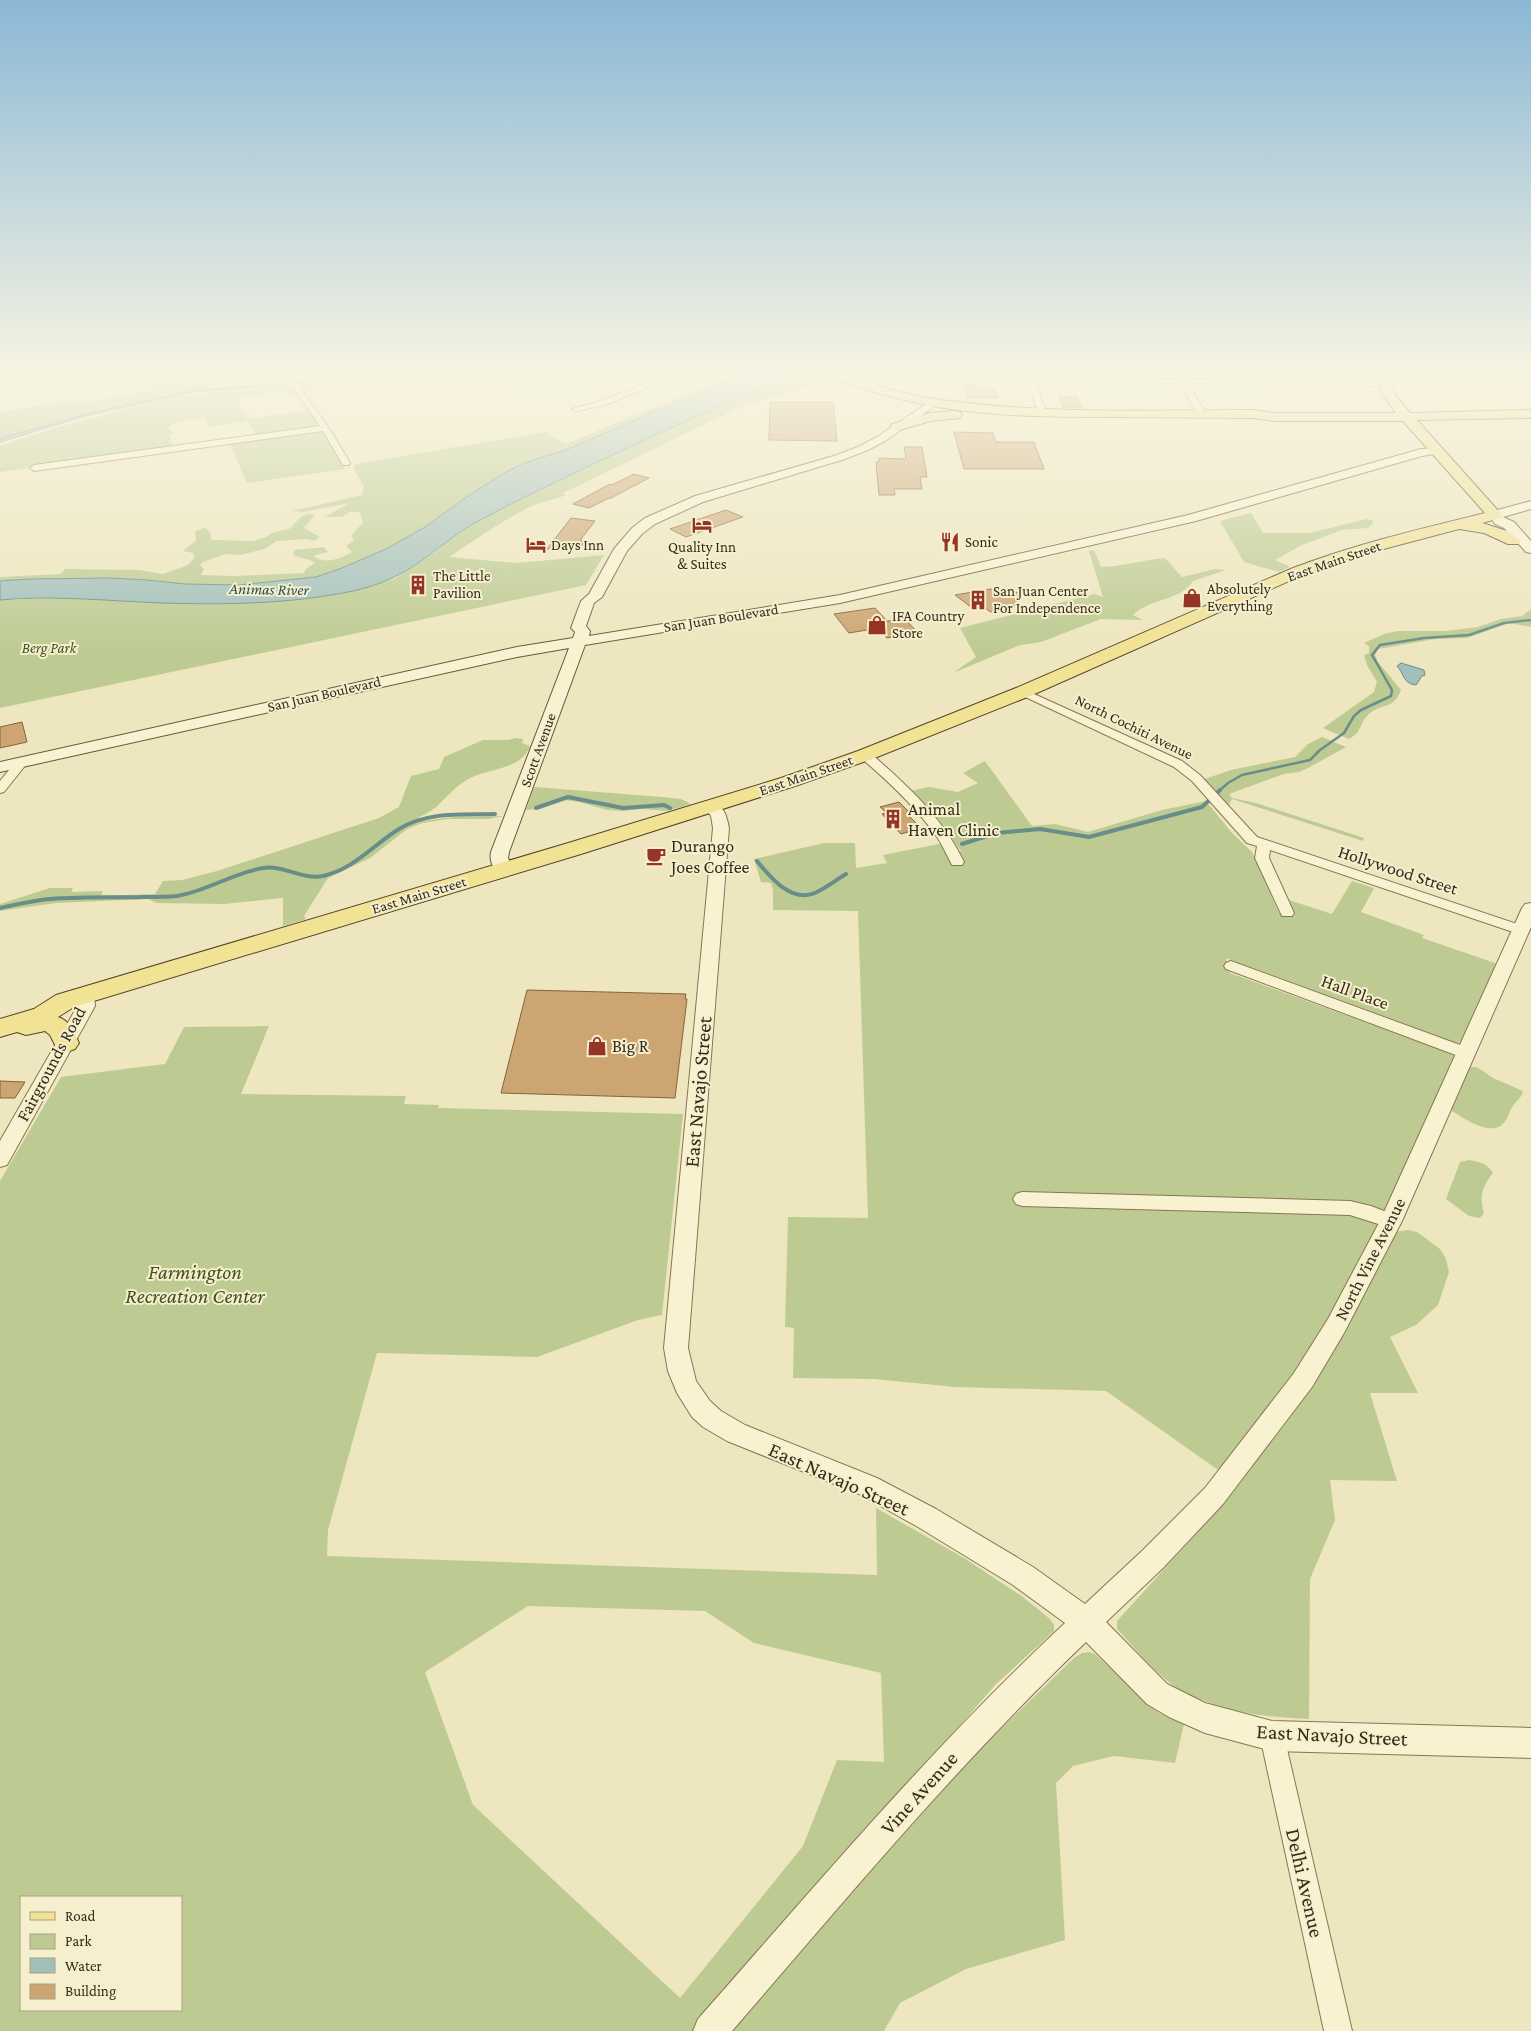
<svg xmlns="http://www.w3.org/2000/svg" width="1531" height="2031" viewBox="0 0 1531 2031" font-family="'Crimson Pro',serif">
  <rect width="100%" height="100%" fill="#eee6be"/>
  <path fill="#bdcb92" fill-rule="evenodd" d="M0,370h150l30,2 3,-2h30v18l-61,10 -93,23 -59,18v-27l75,-12 2,2h11l70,-13 -15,-14 -40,8 -10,-9 -31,-1 -62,7z
    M456,370h55l-129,4 -88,7 67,-8z
    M570,370h5l3,3 -115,10 -6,-3h-7l-93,3 -48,5 -3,4 -5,-6 38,-6 49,-3z
    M747,370h7l-186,79 -44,14 -17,9 -36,22 -46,33 -37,21 -46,20 -26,9 -77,8 -54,-1 -38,-4 -36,-2 -81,1 -30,2v-4l61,-3 4,-5 74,1 24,4 25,-9 7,-8 -2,-4 -10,-2 13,-10 -1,-10 10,-3 6,6v6l43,1 12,-4 8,-5 15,-3 13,-13 7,-2 6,1 -11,13 16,9 -6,4 -7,-2 -30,2 -13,8 -24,6 -14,-1 -23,8 -3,3 4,4 -3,6 34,1 69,-3 2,-4 9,-6c-7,-6 -16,-3 -22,-9l2,-4 29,-3 4,5 -15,4c12,9 27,3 39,-4l-6,-6 8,-6 -3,-5 12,-12 -3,-11h-10l-8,5h-17l25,-14 -48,9 -10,-1 70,-16 2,-8 -11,-20 2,-3 191,-32 19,12z
    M808,374l18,7 -88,27 -175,85 3,2c-12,5 -24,6 -36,12 -29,14 -55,33 -81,50l68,6 87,-8 -18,30 -586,123v-108l67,-2 97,5h93l60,-6 61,-13 16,-5 41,-27 18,-15 34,-21 85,-43 117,-54 75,-32z
    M290,387l6,8 -29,-3 -2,1 5,1 -26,2 -6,5 9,18 62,-9 10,17 -63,9 -8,-15 -39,6 -5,-9 -31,5 -5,5 6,5 -5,2 5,12 -174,25v-26l58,-19 117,-30 40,-5z
    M321,430l16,23 8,16 -98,14 -18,-41z
    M1251,513l12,20h47l56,-14 6,1 1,3 -5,5 -26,2 -40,15 -27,15 15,7 -11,5 -35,-10 -24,-41z
    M1094,550l7,17c22,-1 42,-7 64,-9l17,19 33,-8 11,1 -33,11c-12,20 -43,17 -60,34l10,5 -42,-1 -60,23 -21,3 -67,28 23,-16 -16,-29 134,-34 9,3 -14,-46z
    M1531,609v18l-22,-4 -42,15 -32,1 -57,10 -3,6 3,7 23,28c-8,21 -20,12 -33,25 -9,9 -6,17 -19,24l-26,-11 51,-36 3,-10 -10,-17 -3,-10 5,-2v-7l-5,-3 20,-9 14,-3h48l32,-4 23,-8 21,-3z
    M1322,737l24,10 -38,21 -9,4 -15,2 -55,20 3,4 24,5 108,35 -1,3 -131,-42 -4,7 -23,-27 26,-9 64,-13 13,-13z
    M516,738l7,1 -1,4 8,3c-9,24 -40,22 -60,32 -14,7 -24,20 -35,30 -5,4 -12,7 -17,10l2,3 35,-4 49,-1 -15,3h-41l-26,4 -15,6 -37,29 -42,20 -24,38 2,3 -23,7v-28l-59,6 -67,-1 -9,-4 -92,4 -56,8v-7l50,-16h23l-2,4 32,-1 -2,5 54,-2 8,-13 19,-1 35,-9 162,-53 20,-11 12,-31 28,-7 5,-12 39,-17h25z
    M985,761l47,65 23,-2 33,8 74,-22 44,-9 26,32 20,19 27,61h16l-6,-13 43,14 20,-33 22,7 -13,24 63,23 -2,3 76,26 -36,77 -5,2 -231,-85 4,15 222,81 3,4c-49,103 -92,208 -152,305 -23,37 -56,75 -82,109l-115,-81 -151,-4 -81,-8 -81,-1 1,-50 -9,-1 3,-110 80,1 -10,-307 -85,-1v-20l-2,-7 -10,-1 -7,-23 70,-16h31l1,25 31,-5 -4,-8 61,-12 6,12 11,-4 -51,-60 19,-4 29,5 20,-9 -15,-10z
    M534,787l128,10 19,2 10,5 -24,7 -25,-2 -19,2 -16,-1 -28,-8 -15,-2 -27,9 -11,1z
    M269,1026l-28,68 165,2 -2,8 35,1 -1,3 245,6 -21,201 -24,5 -101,37 -160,-4 -49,177 -1,26 550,19 -1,-67 88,50 59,39 27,22 4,6v6l-58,53 -301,347h-695v-850l61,-104 104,-13 19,-37zM528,1606l177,5 49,32 127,30 3,89 -47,-2 -34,86 -123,152 -207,-193 -48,-133zM21,1897h160v113h-160z
    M1469,1067h8l16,11 30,13c-1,7 -8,11 -11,16 -3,6 -5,13 -10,18 -14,11 -40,-8 -52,-15z
    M1469,1160c11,2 18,3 24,13 -11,14 -14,23 -9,40l-4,5 -11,-2 -23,-17 14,-37z
    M1408,1230l9,2 23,17 6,10 3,13 -11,33 -22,20 -26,12 28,56h-48l27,88 -67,-1 5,40 -25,59 -1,140c-40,-2 -67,-4 -104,-18 -11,-4 -22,-8 -31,-15 -22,-16 -39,-38 -57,-57v-8l80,-88 35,-42 163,-259z
    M1090,1652l6,3 62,57 26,12 -9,39 -61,-7 -41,10 -17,17 9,157 -99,29 -66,34 -16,28h-154l244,-276 100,-97 8,-5z"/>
  <path fill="#a1bfbb" stroke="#698d89" d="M534,370l-156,5 -46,4 -45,6 -94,7 -104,23 -89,27v-3l8,-3 87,-24 99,-22 82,-6 93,-9z
    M753,370h64c-22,9 -44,14 -66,23 -82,35 -162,72 -242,112 -19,10 -40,20 -57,33 -35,26 -54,43 -99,53 -62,13 -128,14 -191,12 -54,-2 -108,-8 -162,-3v-19l30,-2 81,-1 36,2 38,4 54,1 77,-8 26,-9 46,-20 37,-21 46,-33 35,-22 18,-9 44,-14z
    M1401,663l23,7 1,5 -3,1 -6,9c-13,-1 -12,-12 -19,-19z"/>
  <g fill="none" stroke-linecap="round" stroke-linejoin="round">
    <path stroke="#698d89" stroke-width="2.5" d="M1219,791l9,-8 14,-8 68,-15 10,-10 24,-17 10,-17 7,-6 30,-14 1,-6 -20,-35 8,-10 44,-7 45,-3 35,-12 27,-3"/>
    <path stroke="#698d89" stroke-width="4" d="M536,808l32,-11 55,11 41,-3 6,3
      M962,844l35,-11 43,-4 49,8 113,-30 18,-17
      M757,861c14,17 34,42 58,32 11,-5 21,-13 31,-19
      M0,908c13,-3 27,-6 41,-8 33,-4 68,-2 102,-3 11,0 23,0 34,-1 30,-5 56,-23 86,-28 21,-3 39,12 60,8 31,-7 50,-31 76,-47 29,-18 64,-14 96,-15"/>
  </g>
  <path fill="#cca573" stroke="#85633c" d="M963,385h17l1,3h13l3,10h-29z
    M1059,396l18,1 4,10h-18z
    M770,402h63l4,39 -68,-1z
    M954,432l39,1 3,9h38l10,27h-80z
    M904,447h18l5,30h-7l2,12h-28l1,6h-16l-3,-33h3v-4l27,1z
    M634,474l15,4 -38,20h-2l-20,10 -16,-4 37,-20 2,1z
    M726,510l17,7 -57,20 -16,-8z
    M571,518l24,3 -14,18 2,6 -36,4z
    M991,589l31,4 -4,12 -27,7 -11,-7 -9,2 -16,-12z
    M875,608l12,13 18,-2 13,14 -31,5 -8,-10 -30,5 -15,-19z
    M22,722l5,20 -27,6v-21z
    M899,802l12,12 -3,1 13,13 -20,6 -19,-20 5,-1 -7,-6z
    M527,990l159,4 -1,5h2l-12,99 -174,-5z
    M0,1081l25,1 -10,16h-15z"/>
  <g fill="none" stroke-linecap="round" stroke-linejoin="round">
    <defs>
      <path id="minor" d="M281,370h6l42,58 21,35 -1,2h-6l-20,-34 -289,40 -4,-3 4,-3 286,-39z
        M682,370h10l-87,35 -29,6 -4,-2 28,-8z
        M1025,370h6l3,7 352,5 4,2 -4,2 -198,-3 18,31 -4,2 -4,-2 -18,-31 -145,-2 11,31 -4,2 -4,-2 -10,-31 -124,-2 -4,-2 4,-2 122,2z
        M1023,689l159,72 18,14 57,62 269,90 2,3 -2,3h-10l-246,-83 -1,8 25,55 -2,3h-10l-27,-58 2,-12 -10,-3 -55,-62 -18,-14 -155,-73 -2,-2z
        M865,751l4,1c36,31 74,66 95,110l-2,3h-10c-5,-9 -9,-19 -15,-28 -21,-30 -49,-56 -76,-79l-2,-3 2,-3z
        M22,758l6,4 -24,30 -4,1v-12l18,-22z
        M1231,961l240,88 3,4 -3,4 -5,1 -5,-1 -235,-88 -2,-3 2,-3z
        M1022,1192l328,9 21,5 26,10 3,5 -3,5 -6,2 -41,-13 -328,-9 -6,-2 -3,-5 3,-5z
        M1272,1724l8,4 4,8 68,295h-28l-64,-295 4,-8z"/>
      <path id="tertiary" d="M712,802c12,3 15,15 17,26l-41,520 8,33 14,20 11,10 24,14 132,53 59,31 97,58 52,37 58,-54 62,-62 89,-115 34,-54 52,-98 142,-313 3,-4 6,-1v24l-129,294 -58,112 -32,54 -89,117 -60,64 -57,54 61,62 38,19 67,18 259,7v30l-259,-7 -67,-18 -36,-16 -22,-13 -61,-62c-127,121 -239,256 -354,389h-39l5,-12c119,-135 235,-273 367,-396l-52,-38 -95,-58 -59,-33 -132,-53 -24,-14 -11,-10 -15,-24 -9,-22 -4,-23 49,-520 -2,-12 -7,-9 2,-3z
        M85,989l7,2 2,4 1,11 -88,159 -7,2v-26l74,-129c3,-7 0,-15 4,-21z"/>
      <path id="secondary" d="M932,400l5,3 -1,2 -51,36 -17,9 -23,9 -142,43 -48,22 -13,10 -15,17 -25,46 -8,6 -8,23 4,5 -1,5 251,-41 348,-80 233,-66 17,-1 6,3 -2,2 -20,3 -226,65 -356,82 -255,42 -76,207 -1,6 5,12 -2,4 -7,2 -7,-2c-4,-7 -8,-14 -6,-22l78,-204 -52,9 -517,115v-10l517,-115 56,-9 2,-6 -4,-4 10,-27 8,-7 25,-45 18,-21 13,-10 50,-22 142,-41 23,-9 17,-9z
        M1531,501v8l-28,8 11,5 17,19v12l-5,-1 -22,-24 -9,-4 -6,-9 1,-3z"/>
      <path id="primary" d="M816,370c23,-2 53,13 76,20 22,6 45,10 67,12 97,12 197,8 295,8l20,3h122l-13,-18 -3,-11 9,-14h12l-9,14 3,11 15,18 121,-3v8l-114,2 85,95 -2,3 -18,5 25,8 14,10 -3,3h-10l-24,-11 -25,-4 -117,31 -37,14 -275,122 -158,63 -77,27 -214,68 -507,153 -16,10c12,4 16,15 21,26l-4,6 -9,3 -9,-3 -7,-14 -5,-4 -19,4 -9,-3 -17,5v-18l34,-10 22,-14 509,-151 216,-66 77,-27 158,-63 277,-120c63,-24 127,-39 192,-55l-82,-92h-129l-20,-3c-47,0 -94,-1 -141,-1 -63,0 -128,0 -190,-13 -36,-7 -71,-18 -105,-31z
        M955,411l5,1 2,3 -2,3 -30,3 -33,10 -7,-4 2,-3 37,-11z"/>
    </defs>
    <use href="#minor" stroke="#867657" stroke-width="2"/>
    <use href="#tertiary" stroke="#867657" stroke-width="2"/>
    <use href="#secondary" stroke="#67573a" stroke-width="2"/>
    <use href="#primary" stroke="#53442b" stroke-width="2"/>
    <use href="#minor" fill="#f9f2d1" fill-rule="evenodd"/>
    <use href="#tertiary" fill="#f9f2d1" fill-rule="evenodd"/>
    <use href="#secondary" fill="#f9f2d1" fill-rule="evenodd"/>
    <use href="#primary" fill="#f2e294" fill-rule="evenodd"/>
  </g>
  <linearGradient id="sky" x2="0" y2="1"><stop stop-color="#8bb8d6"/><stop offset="0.57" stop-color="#f7f4e2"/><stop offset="1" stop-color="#f7f4e2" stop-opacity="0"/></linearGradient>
  <rect width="1531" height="654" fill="url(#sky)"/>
  <defs>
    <symbol id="hotel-bare" viewBox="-9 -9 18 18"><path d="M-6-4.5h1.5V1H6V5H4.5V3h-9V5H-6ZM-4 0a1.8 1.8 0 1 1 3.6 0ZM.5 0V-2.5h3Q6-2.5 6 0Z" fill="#953526" stroke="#f5efcd" stroke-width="2.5" paint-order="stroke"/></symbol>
    <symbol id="restaurant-bare" viewBox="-9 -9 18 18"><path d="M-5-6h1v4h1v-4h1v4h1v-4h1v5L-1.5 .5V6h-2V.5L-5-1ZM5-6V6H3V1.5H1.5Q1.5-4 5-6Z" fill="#953526" stroke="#f5efcd" stroke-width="2.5" paint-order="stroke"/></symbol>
    <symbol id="building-bare" viewBox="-9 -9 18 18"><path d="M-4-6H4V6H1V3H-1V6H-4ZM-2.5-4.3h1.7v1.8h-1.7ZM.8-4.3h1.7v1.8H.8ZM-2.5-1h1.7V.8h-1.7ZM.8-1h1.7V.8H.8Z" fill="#953526" stroke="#f5efcd" stroke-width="2.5" paint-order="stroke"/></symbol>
    <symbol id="shop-bare" viewBox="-9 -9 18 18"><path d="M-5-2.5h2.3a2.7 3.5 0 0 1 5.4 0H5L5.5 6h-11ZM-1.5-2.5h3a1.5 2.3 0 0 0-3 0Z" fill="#953526" stroke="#f5efcd" stroke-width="2.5" paint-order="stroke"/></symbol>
    <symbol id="cafe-bare" viewBox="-9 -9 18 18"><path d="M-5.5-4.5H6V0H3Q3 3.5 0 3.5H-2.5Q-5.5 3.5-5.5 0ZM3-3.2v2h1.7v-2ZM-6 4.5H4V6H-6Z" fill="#953526" stroke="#f5efcd" stroke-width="2.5" paint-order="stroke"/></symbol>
  </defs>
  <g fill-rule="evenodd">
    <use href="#hotel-bare" x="688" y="511" width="28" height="28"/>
    <use href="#restaurant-bare" x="936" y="528" width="28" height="28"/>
    <use href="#hotel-bare" x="522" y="531" width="28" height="28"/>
    <use href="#building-bare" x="404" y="571" width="28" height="28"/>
    <use href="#shop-bare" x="1178" y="584" width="28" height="28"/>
    <use href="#building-bare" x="964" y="586" width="28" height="28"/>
    <use href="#shop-bare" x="863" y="611" width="28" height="28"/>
    <use href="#building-bare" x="879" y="805" width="28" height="28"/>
    <use href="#cafe-bare" x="642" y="842" width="28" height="28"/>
    <use href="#shop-bare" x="583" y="1032" width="28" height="28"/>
  </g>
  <g text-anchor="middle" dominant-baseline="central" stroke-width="4" stroke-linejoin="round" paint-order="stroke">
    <g font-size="15" fill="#352b1b" stroke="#f5efcd" text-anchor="start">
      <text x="965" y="542">Sonic</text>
      <text x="551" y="545">Days Inn</text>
      <text x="702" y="547" text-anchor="middle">Quality Inn<tspan x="702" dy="17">&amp; Suites</tspan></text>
      <text x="433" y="576">The Little<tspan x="433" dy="17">Pavilion</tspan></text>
      <text x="1207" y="589">Absolutely<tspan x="1207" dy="17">Everything</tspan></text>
      <text x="993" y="591">San Juan Center<tspan x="993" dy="17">For Independence</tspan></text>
      <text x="892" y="616">IFA Country<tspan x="892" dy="17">Store</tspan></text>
    </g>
    <g font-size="15" fill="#352b1b" stroke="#f5efcd">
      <text transform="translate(1334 561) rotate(-19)">East Main Street</text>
      <text transform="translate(721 618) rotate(-9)">San Juan Boulevard</text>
      <text transform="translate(324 694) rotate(-13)">San Juan Boulevard</text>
      <text transform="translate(1134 727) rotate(26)">North Cochiti Avenue</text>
      <text transform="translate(538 750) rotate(-70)">Scott Avenue</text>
      <text transform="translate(806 775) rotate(-19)">East Main Street</text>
      <text transform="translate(419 895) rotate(-17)">East Main Street</text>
    </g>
    <g font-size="15" font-style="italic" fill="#3f5222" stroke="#f5efcd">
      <text x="49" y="648">Berg Park</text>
    </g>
    <g font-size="16" font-style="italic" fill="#2a5255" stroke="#f5efcd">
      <text transform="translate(269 589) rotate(1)">Animas River</text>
    </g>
    <g font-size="18" fill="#352b1b" stroke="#f5efcd" text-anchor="start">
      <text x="908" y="809">Animal<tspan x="908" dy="21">Haven Clinic</tspan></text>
      <text x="671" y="846">Durango<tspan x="671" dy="21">Joes Coffee</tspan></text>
      <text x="612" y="1046">Big R</text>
    </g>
    <g font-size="18" fill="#352b1b" stroke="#f5efcd">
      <text transform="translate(1398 870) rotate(18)">Hollywood Street</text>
      <text transform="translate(1355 992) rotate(20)">Hall Place</text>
      <text transform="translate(51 1064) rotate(-62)">Fairgrounds Road</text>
      <text transform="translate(1370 1259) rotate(-63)">North Vine Avenue</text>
    </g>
    <g font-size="21" fill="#352b1b" stroke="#f5efcd">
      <text transform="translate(698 1092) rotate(-85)">East Navajo Street</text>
      <text transform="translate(839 1479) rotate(24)">East Navajo Street</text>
      <text transform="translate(1332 1735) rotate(3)">East Navajo Street</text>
      <text transform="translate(919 1793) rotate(-48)">Vine Avenue</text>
      <text transform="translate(1305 1883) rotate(77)">Delhi Avenue</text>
    </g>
    <g font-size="21" font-style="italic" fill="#3f5222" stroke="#f5efcd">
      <text x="195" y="1272">Farmington<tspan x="195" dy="24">Recreation Center</tspan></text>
    </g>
  </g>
  <rect x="20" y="1896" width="162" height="115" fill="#f5efcd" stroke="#a8a186"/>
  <rect x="30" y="1912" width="25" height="8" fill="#f2e294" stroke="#a8a186"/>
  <text x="65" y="1921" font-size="15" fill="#352b1b">Road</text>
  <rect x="30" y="1934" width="25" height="15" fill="#bdcb92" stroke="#a8a186"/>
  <text x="65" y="1946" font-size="15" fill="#352b1b">Park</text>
  <rect x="30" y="1958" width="25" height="15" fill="#a1bfbb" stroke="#a8a186"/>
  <text x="65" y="1971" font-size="15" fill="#352b1b">Water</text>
  <rect x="30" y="1984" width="25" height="15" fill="#cca573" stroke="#a8a186"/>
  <text x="65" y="1996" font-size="15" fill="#352b1b">Building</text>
</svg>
